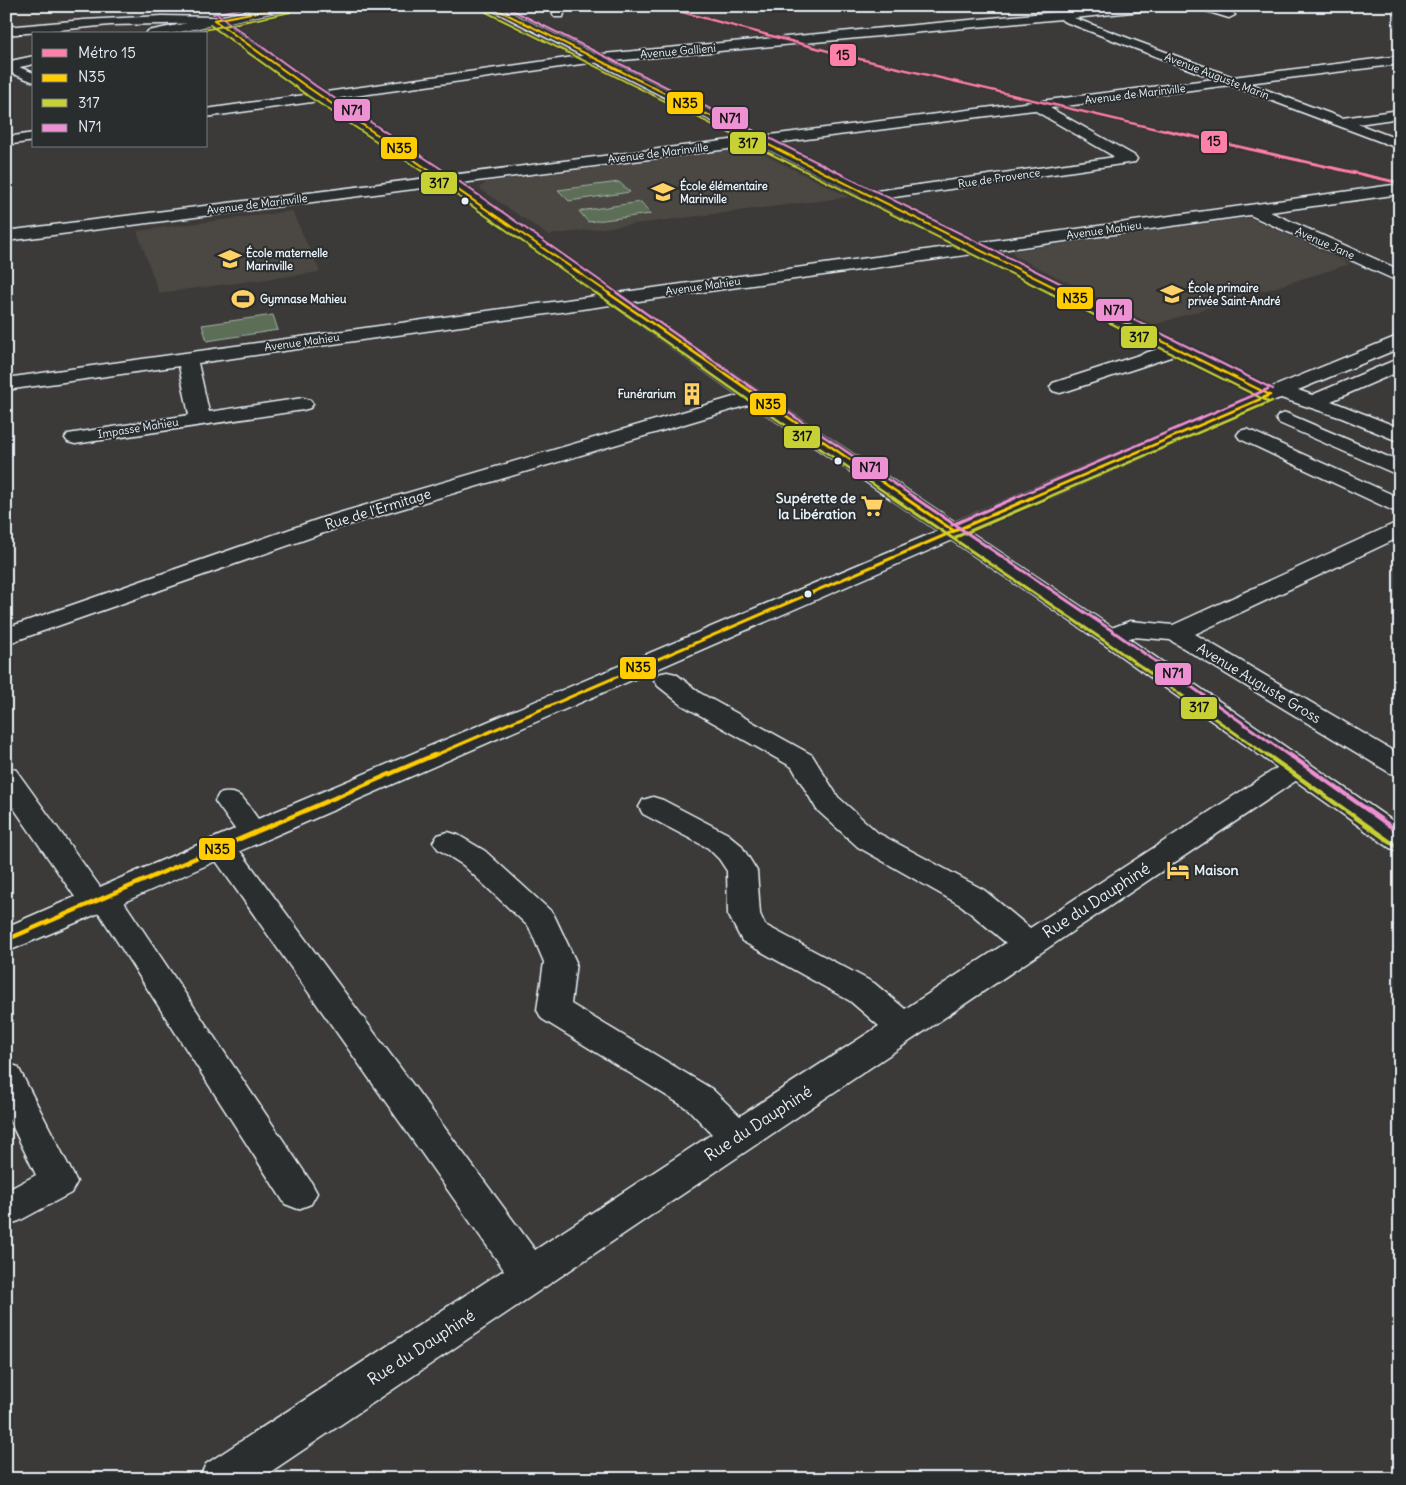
<svg xmlns="http://www.w3.org/2000/svg" width="1406" height="1485" viewBox="0 0 1406 1485" font-family="Delius,sans-serif">
  <rect width="100%" height="100%" fill="#3c3a38"/>
  <filter id="ink" filterUnits="userSpaceOnUse"><feTurbulence type="fractalNoise" baseFrequency=".02" numOctaves="2"/><feDisplacementMap in="SourceGraphic" scale="10" xChannelSelector="R" yChannelSelector="G"/><feConvolveMatrix kernelMatrix="1 2 1 2 8 2 1 2 1" color-interpolation-filters="sRGB"/></filter>
  <g filter="url(#ink)">
    <path fill="#4c4643" d="M742,149l15,2 92,46 -301,38 -69,-47 8,-6z
      M292,211l28,61 -161,21 -22,-62z
      M1243,218l10,1 97,45 -197,61 -140,-70 1,-4z"/>
    <path fill="#5d6e57" stroke="#a2b0a8" d="M619,182l11,10 -61,9 -11,-11z
      M641,202l10,12 -63,8 -9,-11z
      M273,315l5,15 -71,11 -5,-16z"/>
    <g fill="none" stroke-linecap="round" stroke-linejoin="round">
      <defs>
        <path id="minor" d="M554,6h12l-3,11h-8l-2,-2z
          M1122,6h44l-5,3 -87,9 159,59 167,-21v8l-152,19 94,35 58,-8v8l-42,6 42,16v9l-170,-64 -180,23 85,48 2,3 -2,3 -268,39 -5,-2 -3,-3 3,-3 253,-36 -81,-47 -1028,131v-10l1209,-152 -152,-58 -2,-2 -480,45 -375,53v-8l375,-53z
          M1195,6h18l20,7 2,2 -6,3 -33,-10z
          M162,16l52,1 6,3 -6,3 -104,2 -104,10v-8l78,-7z
          M6,62l28,11v9l-28,-11z
          M34,133v8l-28,4v-8z
          M1400,184v10l-130,18 130,58v12l-150,-67 -1052,148 11,49 94,-14 7,2 3,4 -3,4 -7,2 -228,34 -7,-2 -3,-4 3,-4 121,-19 -10,-49 -173,24v-12z
          M1400,335v13l-102,42 14,5 88,-37v13l-69,30 69,27v14l-58,-24 -61,-20 -11,3 -7,-2 -3,-4 3,-4z
          M1176,343l7,2 2,4 -2,4 -116,38 -7,2 -7,-2 -3,-4 3,-4z
          M754,391l7,2 3,4 -3,4 -423,127 -332,116v-16l316,-110z
          M1286,413l114,49v14l-121,-53 -3,-4 3,-4z
          M1247,429l153,69v16l-160,-75 -3,-4 3,-4z
          M1400,521v16l-205,97 205,121v21l-10,-3 -220,-133 -37,-3 -23,8 -9,-3 -4,-5 4,-5 29,-11 43,4z
          M954,524l8,2 3,5 -3,5 -722,315 295,399 177,-116 -24,-25 -146,-90 -5,-9 7,-48 -15,-35 -66,-62 -25,-16 -5,-7 5,-7 10,-3 10,3 27,16 68,62 23,49 -5,42 141,85 28,27 139,-90 -29,-25 -108,-60 -14,-27 -1,-43 -8,-12 -11,-11 -65,-34 -4,-7 4,-7 10,-3 10,3 65,34 13,11 16,26 3,43 5,11 109,58 31,26 101,-66 -44,-37 -104,-59 -41,-37 -25,-43 -110,-62 -24,-19 -4,-6 4,-6 9,-2 9,2 24,19 112,62 26,42 40,36 106,57 46,38 256,-166 10,-3 10,3 4,6 -4,6 -1046,705h-61l7,-15 298,-194 -288,-409 -92,41 187,280 6,11 -6,11 -13,5 -13,-5 -186,-291 -93,39v-25l69,-30 -69,-100v-30l10,3 84,117 135,-58 -20,-28 4,-7c23,-6 27,9 39,25z
          M6,1063l12,4 59,115 -6,11 -52,28 -13,4v-34l30,-16 -30,-62z"/>
        <path id="major" d="M272,6h23l-5,3 -65,14 92,65 124,82 320,223 194,129 299,-127 -770,-389h14l779,385 3,4 -3,4 -307,133 149,100 281,194v25l-10,-3 -289,-206 -354,-241 -316,-225 -124,-82 -94,-69 -42,9h-25l2,-3z
          M34,56v8l-28,6v-8z"/>
      </defs>
      <use href="#minor" stroke="#e8f1f8" stroke-width="3"/>
      <use href="#major" stroke="#e8f1f8" stroke-width="3"/>
      <use href="#minor" fill="#2a2d2e" fill-rule="evenodd"/>
      <use href="#major" fill="#2a2d2e" fill-rule="evenodd"/>
      <defs>
        <path id="bus-1-far3" d="M490,6l578,288
          M214,20l89,64 307,210
          M214,20l75,-14"/>
        <path id="bus-1-far2" d="M608,293l299,206
          M1065,293l205,102
          M1028,499l242,-104"/>
        <path id="bus-1-far1" d="M905,498l49,33
          M431,757l600,-259"/>
        <path id="bus-1" d="M6,940l428,-185"/>
        <path id="bus-2-far3" d="M486,12l566,282
          M210,25l98,71 124,82 165,116
          M185,34l106,-22"/>
        <path id="bus-2-far2" d="M596,293l155,109 144,97
          M1050,293l217,108
          M1044,499l228,-98"/>
        <path id="bus-2-far1" d="M893,498l213,144 163,115
          M956,537l91,-39"/>
        <path id="bus-2" d="M1267,755l129,91"/>
        <path id="bus-3-far3" d="M504,6l578,288
          M213,14l41,-8
          M218,15l98,71 124,82 179,126"/>
        <path id="bus-3-far2" d="M617,293l141,99 159,107
          M1080,293l193,96
          M1012,499l256,-110"/>
        <path id="bus-3-far1" d="M915,498l199,134 177,125
          M952,525l63,-27"/>
        <path id="bus-3" d="M1290,755l110,78"/>
      </defs>
      <use href="#bus-1-far3" stroke="#2a2d2e" stroke-width="4"/>
      <use href="#bus-1-far2" stroke="#2a2d2e" stroke-width="5"/>
      <use href="#bus-1-far1" stroke="#2a2d2e" stroke-width="6"/>
      <use href="#bus-1" stroke="#2a2d2e" stroke-width="8"/>
      <use href="#bus-2-far3" stroke="#2a2d2e" stroke-width="4"/>
      <use href="#bus-2-far2" stroke="#2a2d2e" stroke-width="5"/>
      <use href="#bus-2-far1" stroke="#2a2d2e" stroke-width="6"/>
      <use href="#bus-2" stroke="#2a2d2e" stroke-width="8"/>
      <use href="#bus-3-far3" stroke="#2a2d2e" stroke-width="4"/>
      <use href="#bus-3-far2" stroke="#2a2d2e" stroke-width="5"/>
      <use href="#bus-3-far1" stroke="#2a2d2e" stroke-width="6"/>
      <use href="#bus-3" stroke="#2a2d2e" stroke-width="8"/>
      <use href="#bus-1-far3" stroke="#ffcd02" stroke-width="2"/>
      <use href="#bus-1-far2" stroke="#ffcd02" stroke-width="2.5"/>
      <use href="#bus-1-far1" stroke="#ffcd02" stroke-width="3"/>
      <use href="#bus-1" stroke="#ffcd02" stroke-width="4.5"/>
      <use href="#bus-2-far3" stroke="#c8d134" stroke-width="2"/>
      <use href="#bus-2-far2" stroke="#c8d134" stroke-width="2.5"/>
      <use href="#bus-2-far1" stroke="#c8d134" stroke-width="3"/>
      <use href="#bus-2" stroke="#c8d134" stroke-width="4.5"/>
      <use href="#bus-3-far3" stroke="#ee91d3" stroke-width="2"/>
      <use href="#bus-3-far2" stroke="#ee91d3" stroke-width="2.5"/>
      <use href="#bus-3-far1" stroke="#ee91d3" stroke-width="3"/>
      <use href="#bus-3" stroke="#ee91d3" stroke-width="4.5"/>
      <defs>
        <path id="metro-1-far1" d="M659,6l184,49 322,76"/>
        <path id="metro-1" d="M1160,129l240,54"/>
      </defs>
      <use href="#metro-1-far1" stroke="#2a2d2e" stroke-width="4.5"/>
      <use href="#metro-1" stroke="#2a2d2e" stroke-width="5"/>
      <use href="#metro-1-far1" stroke="#ff80a8" stroke-width="2.5"/>
      <use href="#metro-1" stroke="#ff80a8" stroke-width="3"/>
    </g>
  </g>
  <defs>
    <symbol id="school-bare" viewBox="-9 -9 18 18"><path d="M0-5L7-2L0 1L-7-2ZM-4 1L0 2.5L4 1V4Q0 6-4 4Z" fill="#ffd166" stroke="#2a2d2e" stroke-width="2.5" paint-order="stroke"/></symbol>
    <symbol id="stadium-bare" viewBox="-9 -9 18 18"><path d="M0-5a6.5 5 0 1 0 0 10a6.5 5 0 1 0 0-10ZM-3.5-1.8h7v3.6h-7Z" fill="#ffd166" stroke="#2a2d2e" stroke-width="2.5" paint-order="stroke"/></symbol>
    <symbol id="building-bare" viewBox="-9 -9 18 18"><path d="M-4-6H4V6H1V3H-1V6H-4ZM-2.5-4.3h1.7v1.8h-1.7ZM.8-4.3h1.7v1.8H.8ZM-2.5-1h1.7V.8h-1.7ZM.8-1h1.7V.8H.8Z" fill="#ffd166" stroke="#2a2d2e" stroke-width="2.5" paint-order="stroke"/></symbol>
    <symbol id="supermarket-bare" viewBox="-9 -9 18 18"><path d="M-6-5.5h2.5l.6 2H6L4.5 2H-2.5L-4.4-4H-6ZM-1.5 3.2a1.3 1.3 0 1 0 .1 0ZM3 3.2a1.3 1.3 0 1 0 .1 0Z" fill="#ffd166" stroke="#2a2d2e" stroke-width="2.5" paint-order="stroke"/></symbol>
    <symbol id="hotel-bare" viewBox="-9 -9 18 18"><path d="M-6-4.5h1.5V1H6V5H4.5V3h-9V5H-6ZM-4 0a1.8 1.8 0 1 1 3.6 0ZM.5 0V-2.5h3Q6-2.5 6 0Z" fill="#ffd166" stroke="#2a2d2e" stroke-width="2.5" paint-order="stroke"/></symbol>
  </defs>
  <g fill-rule="evenodd">
    <use href="#school-bare" x="647" y="176" width="32" height="32"/>
    <use href="#school-bare" x="214" y="243" width="32" height="32"/>
    <use href="#school-bare" x="1156" y="278" width="32" height="32"/>
    <use href="#stadium-bare" x="227" y="283" width="32" height="32"/>
    <use href="#building-bare" x="676" y="378" width="32" height="32"/>
    <use href="#supermarket-bare" x="856" y="490" width="32" height="32"/>
    <use href="#hotel-bare" x="1162" y="854" width="32" height="32"/>
  </g>
  <g fill="#e8f1f8" stroke="#2a2d2e" stroke-width="2">
    <circle cx="465" cy="201" r="4.5"/>
    <circle cx="838" cy="461" r="4.5"/>
    <circle cx="808" cy="594" r="4.5"/>
  </g>
  <g text-anchor="middle" dominant-baseline="central" stroke-width="4" stroke-linejoin="round" paint-order="stroke">
    <g font-size="11" fill="#e8f1f8" stroke="#2a2d2e">
      <text transform="translate(678 51) rotate(-5)">Avenue Gallieni</text>
      <text transform="translate(1217 76) rotate(21)">Avenue Auguste Marin</text>
      <text transform="translate(1135 94) rotate(-7)">Avenue de Marinville</text>
      <text transform="translate(658 153) rotate(-7)">Avenue de Marinville</text>
      <text transform="translate(999 178) rotate(-8)">Rue de Provence</text>
      <text transform="translate(257 204) rotate(-7)">Avenue de Marinville</text>
      <text transform="translate(1104 230) rotate(-8)">Avenue Mahieu</text>
      <text transform="translate(1325 243) rotate(24)">Avenue Jane</text>
      <text transform="translate(703 286) rotate(-8)">Avenue Mahieu</text>
      <text transform="translate(302 342) rotate(-8)">Avenue Mahieu</text>
      <text transform="translate(138 428) rotate(-9)">Impasse Mahieu</text>
    </g>
    <g font-size="11" font-weight="bold" fill="#e8f1f8" stroke="#2a2d2e" text-anchor="start">
      <text x="680" y="186">École élémentaire<tspan x="680" dy="13">Marinville</tspan></text>
      <text x="246" y="253">École maternelle<tspan x="246" dy="13">Marinville</tspan></text>
      <text x="1188" y="288">École primaire<tspan x="1188" dy="13">privée Saint-André</tspan></text>
      <text x="260" y="299">Gymnase Mahieu</text>
      <text x="676" y="394" text-anchor="end">Funérarium</text>
    </g>
    <g font-size="14" font-weight="bold" fill="#e8f1f8" stroke="#2a2d2e" text-anchor="end">
      <text x="856" y="498">Supérette de<tspan x="856" dy="16">la Libération</tspan></text>
      <text x="1194" y="870" text-anchor="start">Maison</text>
    </g>
    <g font-size="14" fill="#e8f1f8" stroke="#2a2d2e">
      <text transform="translate(378 509) rotate(-17)">Rue de l'Ermitage</text>
      <text transform="translate(1259 683) rotate(31)">Avenue Auguste Gross</text>
    </g>
    <g font-size="16" fill="#e8f1f8" stroke="#2a2d2e">
      <text transform="translate(1096 900) rotate(-33)">Rue du Dauphiné</text>
      <text transform="translate(758 1123) rotate(-33)">Rue du Dauphiné</text>
      <text transform="translate(421 1347) rotate(-33)">Rue du Dauphiné</text>
    </g>
  </g>
  <g stroke="#2a2d2e" stroke-width="2">
    <rect x="829" y="43" width="28" height="24" rx="5" fill="#ff80a8"/>
    <rect x="666" y="91" width="38" height="24" rx="5" fill="#ffcd02"/>
    <rect x="333" y="98" width="38" height="24" rx="5" fill="#ee91d3"/>
    <rect x="711" y="106" width="38" height="24" rx="5" fill="#ee91d3"/>
    <rect x="1200" y="130" width="28" height="24" rx="5" fill="#ff80a8"/>
    <rect x="729" y="131" width="38" height="24" rx="5" fill="#c8d134"/>
    <rect x="380" y="136" width="38" height="24" rx="5" fill="#ffcd02"/>
    <rect x="420" y="171" width="38" height="24" rx="5" fill="#c8d134"/>
    <rect x="1056" y="286" width="38" height="24" rx="5" fill="#ffcd02"/>
    <rect x="1095" y="298" width="38" height="24" rx="5" fill="#ee91d3"/>
    <rect x="1120" y="325" width="38" height="24" rx="5" fill="#c8d134"/>
    <rect x="749" y="392" width="38" height="24" rx="5" fill="#ffcd02"/>
    <rect x="783" y="425" width="38" height="24" rx="5" fill="#c8d134"/>
    <rect x="851" y="456" width="38" height="24" rx="5" fill="#ee91d3"/>
    <rect x="619" y="656" width="38" height="24" rx="5" fill="#ffcd02"/>
    <rect x="1154" y="662" width="38" height="24" rx="5" fill="#ee91d3"/>
    <rect x="1180" y="696" width="38" height="24" rx="5" fill="#c8d134"/>
    <rect x="198" y="837" width="38" height="24" rx="5" fill="#ffcd02"/>
  </g>
  <g font-size="14" text-anchor="middle" font-weight="bold" fill="#111">
    <text x="843" y="60">15</text>
    <text x="685" y="108">N35</text>
    <text x="352" y="115">N71</text>
    <text x="730" y="123">N71</text>
    <text x="1214" y="146">15</text>
    <text x="748" y="148">317</text>
    <text x="399" y="153">N35</text>
    <text x="439" y="188">317</text>
    <text x="1075" y="303">N35</text>
    <text x="1114" y="315">N71</text>
    <text x="1139" y="342">317</text>
    <text x="768" y="409">N35</text>
    <text x="802" y="441">317</text>
    <text x="870" y="472">N71</text>
    <text x="638" y="672">N35</text>
    <text x="1173" y="678">N71</text>
    <text x="1199" y="712">317</text>
    <text x="217" y="854">N35</text>
  </g>
  <rect width="1406" height="1485" fill="none" stroke="#2a2d2e" stroke-width="25"/>
  <rect x="12" y="12" width="1381" height="1460" fill="none" stroke="#e8f1f8" stroke-width="2" filter="url(#ink)"/>
  <rect x="32" y="32" width="175" height="115" fill="#2a2d2e" stroke="#767b7f"/>
  <rect x="42" y="49" width="25" height="8" fill="#ff80a8" stroke="#767b7f"/>
  <text x="78" y="58" font-size="15" fill="#e8f1f8">Métro 15</text>
  <rect x="42" y="74" width="25" height="8" fill="#ffcd02" stroke="#767b7f"/>
  <text x="78" y="82" font-size="15" fill="#e8f1f8">N35</text>
  <rect x="42" y="99" width="25" height="8" fill="#c8d134" stroke="#767b7f"/>
  <text x="78" y="108" font-size="15" fill="#e8f1f8">317</text>
  <rect x="42" y="124" width="25" height="8" fill="#ee91d3" stroke="#767b7f"/>
  <text x="78" y="132" font-size="15" fill="#e8f1f8">N71</text>
</svg>
